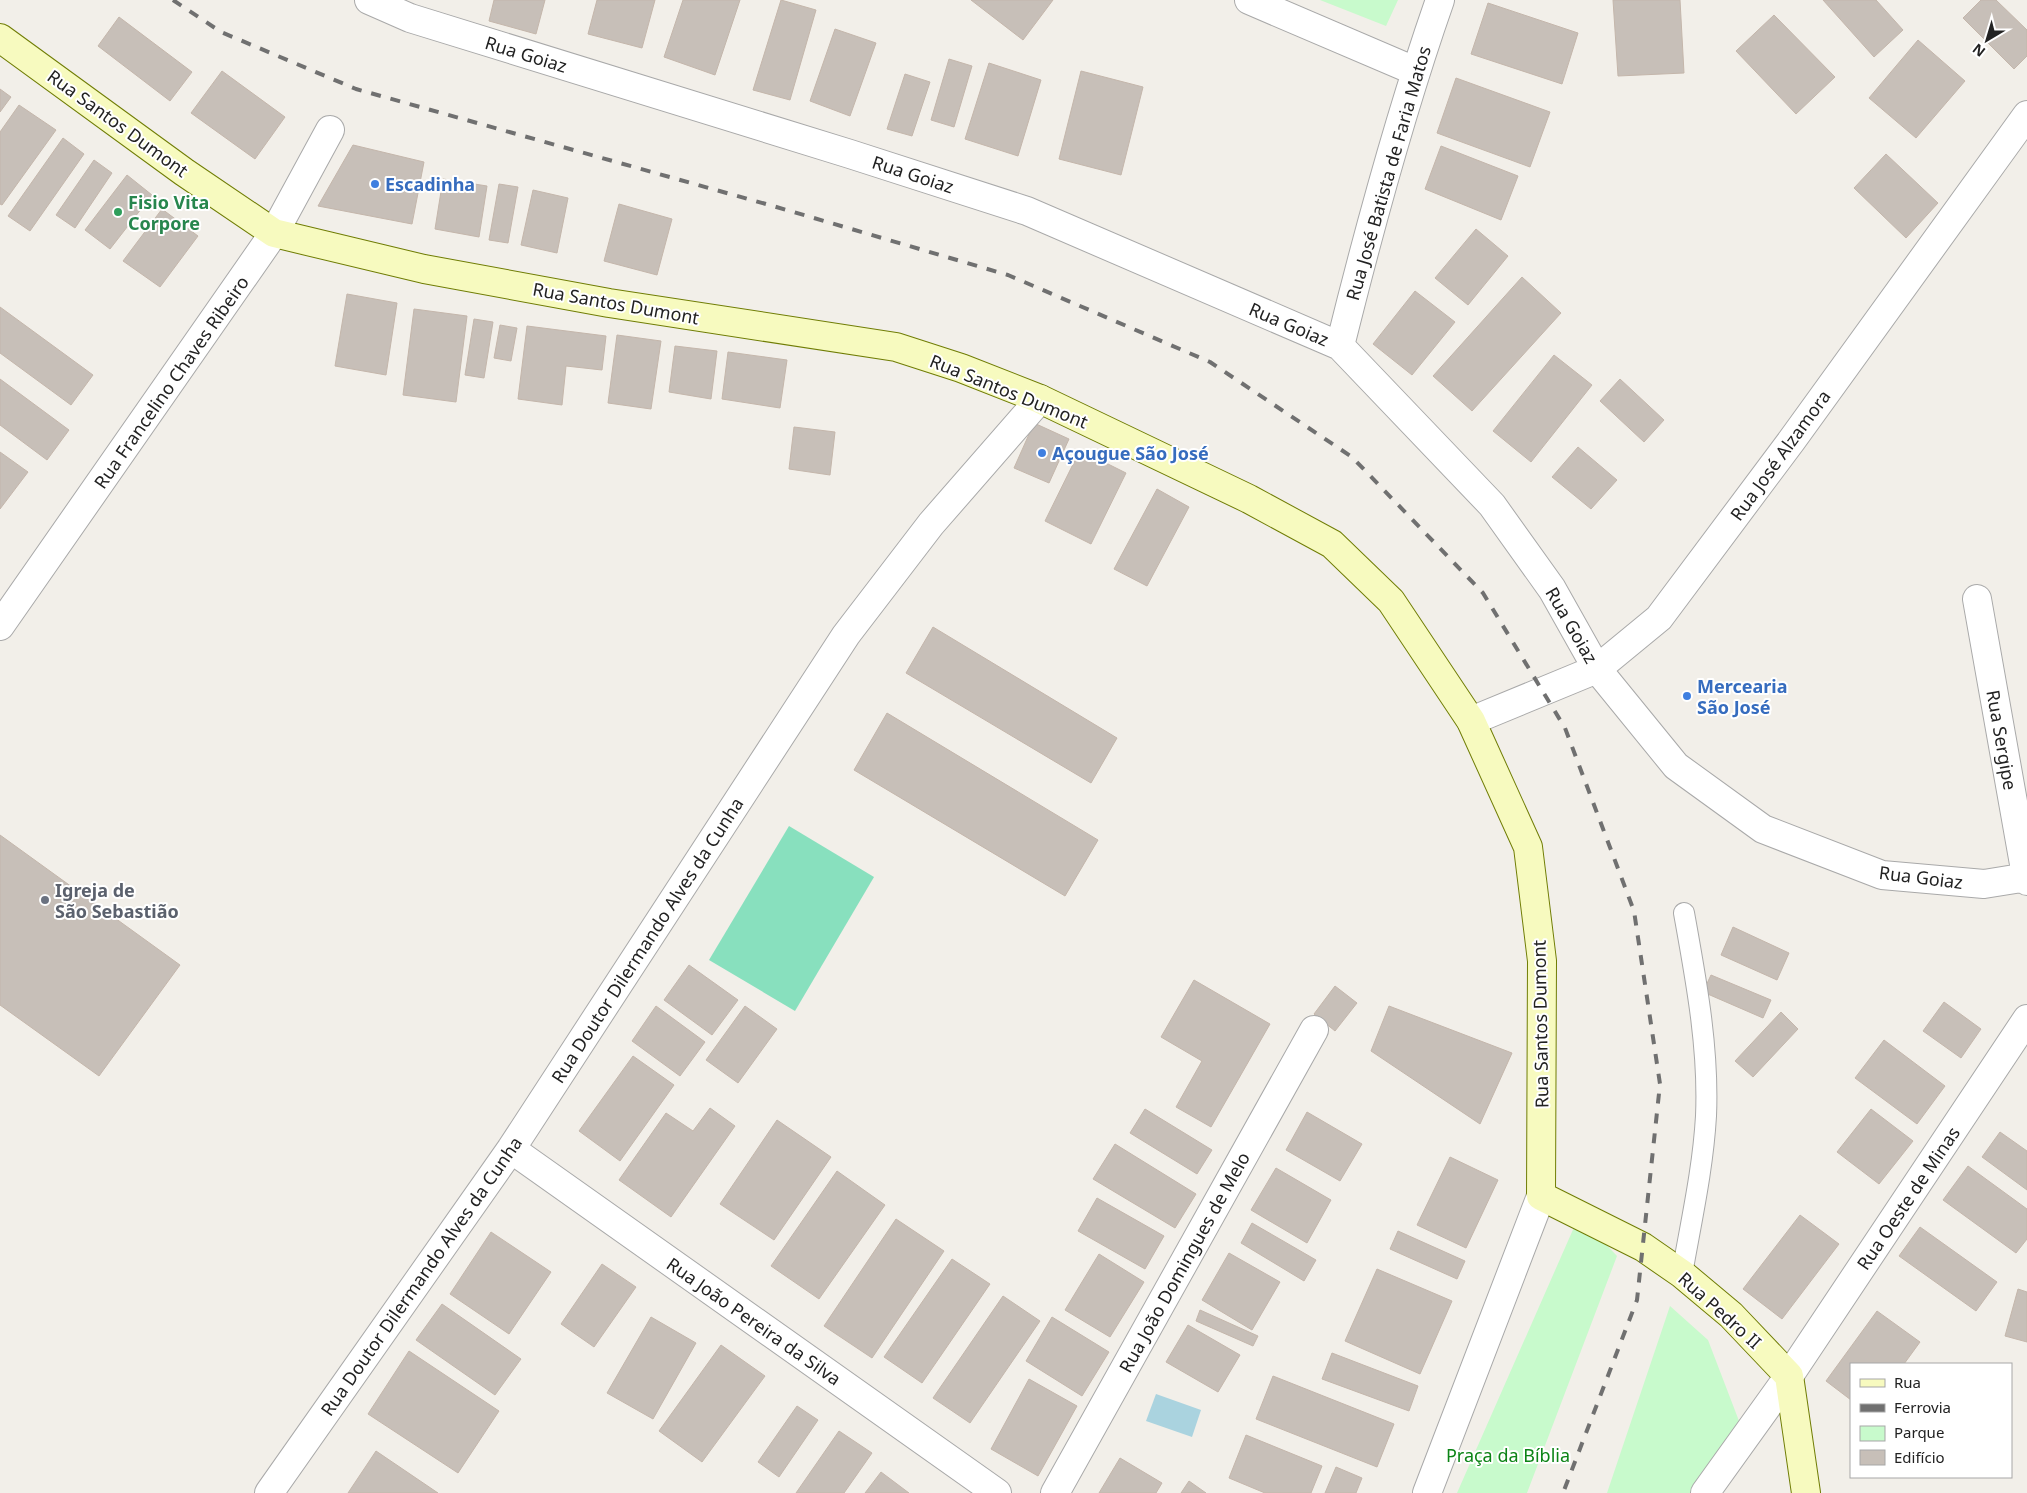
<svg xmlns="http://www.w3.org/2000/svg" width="2027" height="1493" viewBox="0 0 2027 1493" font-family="'Noto Sans',sans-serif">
  <rect width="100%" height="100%" fill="#f2efe9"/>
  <path fill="#c8facc" d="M1320,0h78l-12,26z
    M1579,1216l38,40 -90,237h-70z
    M1670,1306l38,34 36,94 -45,59h-92z"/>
  <path fill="#88e0be" d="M789,826l85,51 -79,134 -86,-51z"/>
  <path fill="#aad3df" d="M1156,1394l45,16 -9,27 -46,-16z"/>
  <path fill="#c7bfb8" stroke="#c4b6ab" d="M494,0h51l-9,34 -47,-13z
    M597,0h58l-13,48 -54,-14z
    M683,0h57l-25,75 -51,-18z
    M781,0l35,10 -26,90 -37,-10z
    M971,0h82l-30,40z
    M1613,0h67l4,73 -66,3z
    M1823,0h53l27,30 -29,27z
    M1981,0h15l31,30v26l-13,13 -51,-51z
    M1488,3l90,30 -16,51 -91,-30z
    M1774,15l61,62 -39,37 -60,-63z
    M119,17l73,55 -22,29 -72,-55z
    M835,29l41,14 -26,73 -40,-15z
    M1918,40l47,41 -49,57 -47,-40z
    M949,59l23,7 -18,61 -23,-7z
    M989,63l52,17 -23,76 -53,-17z
    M222,71l63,46 -30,42 -64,-46z
    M1081,71l62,16 -22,88 -62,-16z
    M905,74l25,8 -18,54 -25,-7z
    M1456,78l94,34 -20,55 -93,-34z
    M0,89l11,8 -11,15z
    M19,105l37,25 -54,75 -2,-1v-72z
    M63,138l21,16 -54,77 -22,-15z
    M353,145l71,17 -12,62 -94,-18z
    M1441,146l77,30 -17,44 -76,-31z
    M1886,154l52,49 -32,35 -52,-50z
    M94,160l18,13 -37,55 -19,-13z
    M127,175l25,20 -42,54 -25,-19z
    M443,179l44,7 -8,51 -44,-8z
    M499,184l19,3 -10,56 -19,-3z
    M533,190l35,8 -11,55 -36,-8z
    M619,204l53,15 -15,56 -53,-14z
    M162,209l36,27 -38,51 -37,-26z
    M1476,229l32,27 -40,49 -33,-27z
    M1522,277l39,36 -89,98 -39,-35z
    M1415,291l40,31 -43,53 -39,-31z
    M347,294l50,9 -11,72 -51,-9z
    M0,307l93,68 -22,30 -71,-52z
    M414,309l53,7 -11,86 -53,-7z
    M474,319l19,3 -9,56 -19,-3z
    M500,325l17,3 -6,33 -17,-3z
    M527,326l79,10 -4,34 -36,-4 -4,39 -44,-6z
    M617,335l44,6 -10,68 -43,-6z
    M675,346l42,5 -6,48 -42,-7z
    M728,352l59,8 -7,48 -58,-9z
    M1554,355l38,30 -61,77 -38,-31z
    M0,379l69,51 -22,30 -47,-35z
    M1620,379l44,41 -20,22 -44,-41z
    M1034,423l35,16 -20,44 -35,-15z
    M794,427l41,5 -5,43 -41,-6z
    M1578,447l39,33 -26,29 -39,-32z
    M1080,450l46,23 -35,71 -46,-23z
    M0,452l28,20 -28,37z
    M1157,489l32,18 -42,79 -33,-17z
    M933,627l184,111 -26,45 -185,-110z
    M887,713l211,127 -33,56 -211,-126z
    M0,835l180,130 -81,111 -99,-71z
    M1733,927l56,26 -12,27 -56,-25z
    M689,965l49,35 -26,35 -48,-35z
    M1711,975l60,25 -8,18 -60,-26z
    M1194,980l76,44 -59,103 -35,-20 26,-46 -41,-24z
    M1335,986l22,17 -22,28 -21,-17z
    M1944,1002l37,27 -20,29 -38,-27z
    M656,1006l49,36 -25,34 -48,-35z
    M745,1006l32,23 -39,54 -32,-23z
    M1389,1006l123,47 -32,71 -109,-73z
    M1781,1012l17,17 -45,48 -18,-16z
    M1884,1040l61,46 -28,38 -62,-46z
    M633,1056l41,29 -54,76 -41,-30z
    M710,1108l25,18 -64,91 -52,-37 47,-67 27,18z
    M1145,1109l67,41 -15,24 -67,-41z
    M1871,1109l42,32 -34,43 -42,-32z
    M1307,1112l55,32 -22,37 -54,-31z
    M777,1120l54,37 -57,83 -54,-36z
    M2000,1132l27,19v39l-45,-33z
    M1115,1144l81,50 -21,34 -82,-49z
    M1450,1157l48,23 -32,68 -49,-23z
    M1968,1166l59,43v30l-11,14 -73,-53z
    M1276,1168l55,32 -24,43 -56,-33z
    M837,1171l48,34 -66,94 -48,-33z
    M1097,1198l67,38 -19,33 -67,-38z
    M1800,1215l39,29 -57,75 -39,-30z
    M896,1219l48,32 -72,107 -48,-32z
    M1252,1223l64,37 -12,21 -63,-38z
    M1920,1227l77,55 -21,29 -77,-55z
    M1398,1231l67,30 -8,18 -67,-30z
    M491,1232l60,40 -42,62 -59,-40z
    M1229,1253l51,29 -28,48 -50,-30z
    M1099,1254l45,28 -34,55 -45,-27z
    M952,1259l38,25 -68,99 -38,-26z
    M602,1264l34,23 -42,60 -33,-23z
    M1377,1269l75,32 -32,73 -75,-33z
    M2018,1289l9,3v50l-22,-6z
    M1003,1296l37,25 -70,102 -37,-25z
    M442,1304l79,55 -26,36 -79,-55z
    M1200,1310l58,26 -5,10 -57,-25z
    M1877,1311l43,31 -16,22h-53v36l-25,-19z
    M651,1317l45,26 -43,76 -46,-26z
    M1052,1317l57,35 -27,44 -56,-35z
    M1188,1325l52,30 -22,37 -52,-30z
    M721,1345l44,31 -63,86 -43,-31z
    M409,1351l90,60 -41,62 -90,-59z
    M1332,1353l86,33 -9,25 -87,-32z
    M1273,1376l121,48 -17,43 -121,-48z
    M1029,1379l48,27 -39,70 -47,-27z
    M797,1406l21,14 -39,57 -21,-15z
    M839,1431l33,22 -28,40h-48z
    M1246,1435l76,31 -11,27h-46l-36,-15z
    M376,1451l62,42h-90z
    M1120,1458l42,25 -6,10h-57z
    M1336,1467l26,11 -6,15h-31z
    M881,1472l28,21h-44z
    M1189,1481l17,12h-25z"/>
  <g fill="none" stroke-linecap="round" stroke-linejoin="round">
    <defs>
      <path id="service" d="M1682,1274c9,-52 21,-105 24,-158 3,-68 -10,-136 -22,-203"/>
      <path id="minor" d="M369,0l41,18 440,136 177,57 313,135 152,159 60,84 45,80 79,97 87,63 119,46 102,9 43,-7
        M1249,0l166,71
        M1340,346c29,-117 60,-232 100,-346
        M1977,599l50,282
        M0,626l274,-393 56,-103
        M1471,721l126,-52 62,-51 133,-178 235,-325
        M511,1149l486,344
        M269,1493l242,-344 335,-514 85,-111 109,-125
        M1055,1493l259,-463
        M1705,1493l84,-117 238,-357"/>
      <path id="tertiary" d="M1427,1493l114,-297"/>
      <path id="secondary" d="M0,38l184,134 90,61 150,36 185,34 287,44 65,21 79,31 209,100 83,45 59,57 80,120 57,126 14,114 -1,235 102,51 39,27 49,41 58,61 17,117"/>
    </defs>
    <use href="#service" stroke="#a9a9a9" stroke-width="22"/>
    <use href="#minor" stroke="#a9a9a9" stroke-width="30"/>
    <use href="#tertiary" stroke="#a9a9a9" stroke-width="30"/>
    <use href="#secondary" stroke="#707d05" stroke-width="30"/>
    <use href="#service" stroke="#fff" stroke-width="20"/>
    <use href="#minor" stroke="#fff" stroke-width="28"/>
    <use href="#tertiary" stroke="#fff" stroke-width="28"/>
    <use href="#secondary" stroke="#f7fabf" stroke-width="28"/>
    <path stroke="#707070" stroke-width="4" stroke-dasharray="10 10" stroke-linecap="butt" d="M173,0l48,32 135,57 417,117 235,69 202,87 142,95 131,136 82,135 69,183 26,173 -23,216 -74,193"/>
  </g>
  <g fill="#3f7fe0" stroke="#fff" stroke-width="2">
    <circle cx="375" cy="184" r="5"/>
    <circle cx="1042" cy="453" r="5"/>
    <circle cx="1687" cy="696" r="5"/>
  </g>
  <circle fill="#2e9e5b" stroke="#fff" stroke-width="2" cx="118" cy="212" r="5"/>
  <circle fill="#6b7280" stroke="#fff" stroke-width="2" cx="45" cy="900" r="5"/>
  <g text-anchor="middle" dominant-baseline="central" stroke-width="4" stroke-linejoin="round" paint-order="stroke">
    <g font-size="18" fill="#222" stroke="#fff">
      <text transform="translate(526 54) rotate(17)">Rua Goiaz</text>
      <text transform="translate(118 123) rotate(36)">Rua Santos Dumont</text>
      <text transform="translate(1388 173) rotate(-74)">Rua José Batista de Faria Matos</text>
      <text transform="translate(913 174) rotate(18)">Rua Goiaz</text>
      <text transform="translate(616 303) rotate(10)">Rua Santos Dumont</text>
      <text transform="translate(1289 324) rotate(23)">Rua Goiaz</text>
      <text transform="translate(171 382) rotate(-55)">Rua Francelino Chaves Ribeiro</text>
      <text transform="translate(1009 391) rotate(22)">Rua Santos Dumont</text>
      <text transform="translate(1780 455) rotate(-54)">Rua José Alzamora</text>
      <text transform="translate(1572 625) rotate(60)">Rua Goiaz</text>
      <text transform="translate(2002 740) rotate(80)">Rua Sergipe</text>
      <text transform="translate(1921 877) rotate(7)">Rua Goiaz</text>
      <text transform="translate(647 940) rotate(-57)">Rua Doutor Dilermando Alves da Cunha</text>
      <text transform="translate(1540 1024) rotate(-91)">Rua Santos Dumont</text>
      <text transform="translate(1908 1198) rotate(-56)">Rua Oeste de Minas</text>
      <text transform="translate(1184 1262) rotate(-61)">Rua João Domingues de Melo</text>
      <text transform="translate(421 1276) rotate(-55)">Rua Doutor Dilermando Alves da Cunha</text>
      <text transform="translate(1720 1310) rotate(42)">Rua Pedro II</text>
      <text transform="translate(754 1321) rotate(35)">Rua João Pereira da Silva</text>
    </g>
    <g font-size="18" font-weight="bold" fill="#366cbe" stroke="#fff" text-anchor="start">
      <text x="385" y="184">Escadinha</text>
      <text x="1052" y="453">Açougue São José</text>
      <text x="1697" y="686">Mercearia<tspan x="1697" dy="21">São José</tspan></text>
    </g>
    <g font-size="18" font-weight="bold" fill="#27864d" stroke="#fff" text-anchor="start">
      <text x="128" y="202">Fisio Vita<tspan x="128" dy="21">Corpore</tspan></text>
    </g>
    <g font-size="18" font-weight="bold" fill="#5b616d" stroke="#fff" text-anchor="start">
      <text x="55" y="890">Igreja de<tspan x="55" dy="21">São Sebastião</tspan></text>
    </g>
    <g font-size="18" fill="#0c8416" stroke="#fff">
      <text x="1508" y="1455">Praça da Bíblia</text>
    </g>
  </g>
  <rect x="1850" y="1363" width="162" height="115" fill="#ffffff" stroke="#a7a7a7"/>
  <rect x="1860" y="1379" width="25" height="8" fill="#f7fabf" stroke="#a7a7a7"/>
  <text x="1894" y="1388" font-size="15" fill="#222222">Rua</text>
  <rect x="1860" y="1404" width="25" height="8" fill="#707070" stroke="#a7a7a7"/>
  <text x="1894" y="1413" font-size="15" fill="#222222">Ferrovia</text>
  <rect x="1860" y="1426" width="25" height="15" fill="#c8facc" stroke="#a7a7a7"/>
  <text x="1894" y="1438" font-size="15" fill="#222222">Parque</text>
  <rect x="1860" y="1450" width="25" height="15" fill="#c7bfb8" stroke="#a7a7a7"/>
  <text x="1894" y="1463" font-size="15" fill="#222222">Edifício</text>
  <g transform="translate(1987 40) rotate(218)" stroke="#ffffff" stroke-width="4" paint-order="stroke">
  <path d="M0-4L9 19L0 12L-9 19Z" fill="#222222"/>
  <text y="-8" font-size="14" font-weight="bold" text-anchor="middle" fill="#222222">N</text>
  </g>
</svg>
